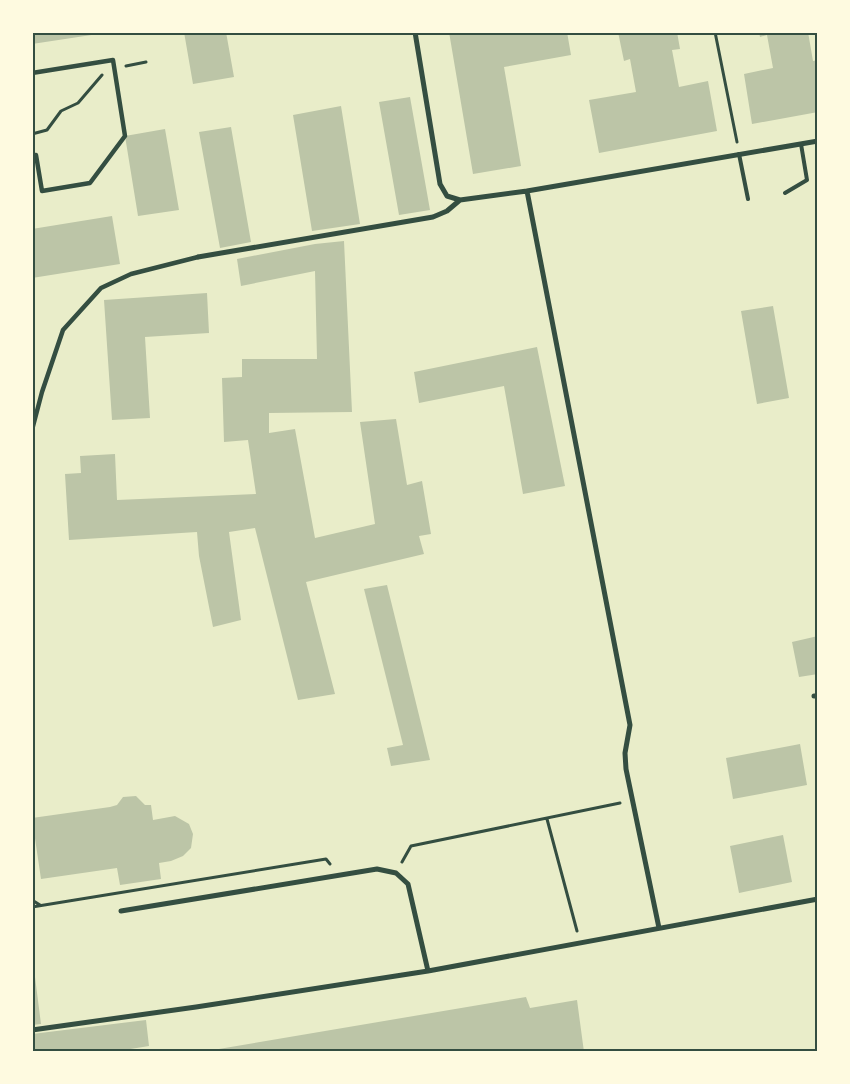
<svg xmlns="http://www.w3.org/2000/svg" width="850" height="1084" viewBox="0 0 850 1084" font-family="'IBM Plex Sans',sans-serif">
  <rect width="100%" height="100%" fill="#e9edc9"/>
  <path fill="#bcc5a7" d="M32,32h66v2l-66,10z
    M184,32h42l8,45 -41,7z
    M449,32h118l4,23 -67,12 17,99 -48,8z
    M618,32h59l3,17 -8,1 7,37 29,-6 9,50 -118,22 -10,-53 47,-8 -6,-33 -6,2z
    M759,32h49l5,29 5,-1v52l-66,12 -8,-50 29,-6 -6,-33 -7,2z
    M410,97l20,113 -31,5 -20,-113z
    M341,106l19,118 -48,7 -19,-116z
    M231,127l20,115 -31,6 -21,-116z
    M165,129l14,81 -41,6 -13,-80z
    M112,216l8,48 -88,14v-49z
    M344,241l8,171 -83,1v20l26,-4 20,109 60,-14 -15,-102 36,-3 11,66 15,-4 9,53 -12,2 5,18 -118,28 29,112 -37,6 -43,-172 -26,4 12,88 -28,7 -14,-71 -2,-24 -128,8 -4,-66 16,-1 -1,-17 35,-2 2,46 139,-6 -8,-54 -24,2 -2,-64 20,-1v-18h75l-2,-88 -74,15 -4,-27 78,-15z
    M207,293l2,40 -64,4 5,81 -38,2 -8,-120z
    M773,306l16,92 -32,6 -16,-93z
    M537,347l28,139 -42,8 -19,-108 -85,17 -5,-31z
    M387,585l43,175 -39,6 -4,-18 16,-3 -39,-156z
    M818,636v38l-19,3 -7,-35z
    M800,744l7,41 -74,14 -7,-41z
    M136,796l9,9h6l2,15 22,-4 14,8 4,10 -2,14 -8,8 -12,5 -12,2 2,16 -41,6 -3,-17 -76,11 -9,-61 78,-11 7,-2 6,-8z
    M783,835l9,47 -53,11 -9,-47z
    M35,977l6,47 -9,1v-47z
    M526,997l4,11 47,-8 7,52h-383z
    M146,1020l3,26 -37,6h-80v-18z"/>
  <g fill="none" stroke-linecap="round" stroke-linejoin="round">
    <path stroke="#344e41" stroke-width="3" d="M715,32l22,110
      M126,66l20,-4
      M32,134l15,-4 14,-19 17,-8 24,-28
      M547,819l30,112
      M402,862l9,-16 209,-43
      M32,900l8,5
      M32,907l294,-48 4,5"/>
    <path stroke="#344e41" stroke-width="4" d="M739,154l9,45
      M785,193l22,-13 -6,-36"/>
    <path stroke="#344e41" stroke-width="4.5" d="M32,73l81,-13 12,76 -35,47 -48,8 -6,-36 -4,1
      M32,430l10,-38 21,-62 38,-42 30,-14 67,-17"/>
    <path stroke="#344e41" stroke-width="5" d="M415,32l25,152 7,12 13,4
      M527,191l103,534 -5,28 1,16 33,159
      M198,257l235,-40 14,-6 13,-11 67,-9 291,-50
      M814,696h4
      M121,911l256,-42 19,4 12,11 20,87
      M32,1030l164,-23 232,-36 390,-72"/>
  </g>
  <rect width="850" height="1084" fill="none" stroke="#fefae0" stroke-width="68"/>
  <rect x="34" y="34" width="782" height="1016" fill="none" stroke="#344e41" stroke-width="2"/>
</svg>
